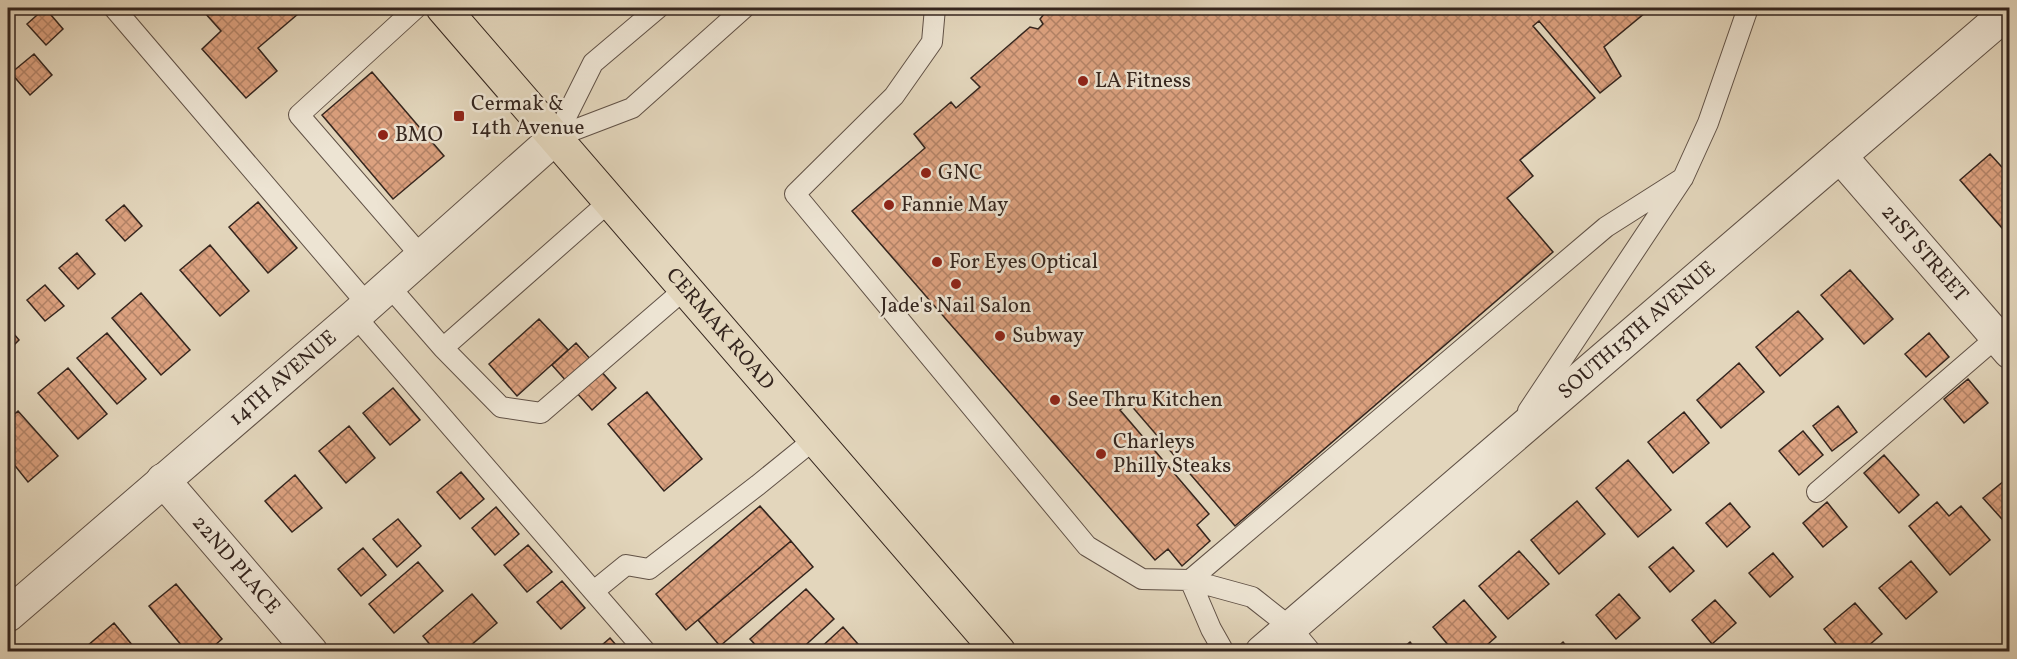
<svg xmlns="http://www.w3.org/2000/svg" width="2017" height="659" viewBox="0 0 2017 659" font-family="Vollkorn,serif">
  <defs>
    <pattern id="building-cross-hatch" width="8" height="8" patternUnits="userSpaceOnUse" patternTransform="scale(1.5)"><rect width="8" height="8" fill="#dca17f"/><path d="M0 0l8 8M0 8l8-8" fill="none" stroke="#b38367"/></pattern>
  </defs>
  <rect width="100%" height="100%" fill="#e3d6bc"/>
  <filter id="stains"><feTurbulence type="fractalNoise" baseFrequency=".00333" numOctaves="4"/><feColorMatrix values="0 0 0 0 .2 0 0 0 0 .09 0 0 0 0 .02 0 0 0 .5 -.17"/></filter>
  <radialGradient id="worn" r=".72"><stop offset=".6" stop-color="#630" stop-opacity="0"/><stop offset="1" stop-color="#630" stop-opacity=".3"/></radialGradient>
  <path fill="url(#building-cross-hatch)" stroke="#34251e" stroke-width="1.5" d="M45,8l18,21 -17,16 -19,-21z
    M211,8h94l-47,40 19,23 -31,27 -44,-49 19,-18 -16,-18z
    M1049,8h602l-47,39 17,29 -21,17 -61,-72 -6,5 62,72 -75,62 13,16 -26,22 46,54 -318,274 -106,-123 -9,7 89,104 -12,11 13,16 -28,25 -14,-17 -13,11 -303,-349 73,-63 -11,-14 37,-32 5,6 24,-21 -9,-9 59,-51 8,2 5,-5 -3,-5z
    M34,54l18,21 -22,20 -19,-22z
    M372,72l72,84 -51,43 -71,-84z
    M1990,154l20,22 -1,60 -49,-56z
    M258,202l39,46 -29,25 -39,-46z
    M124,205l18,21 -17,15 -19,-21z
    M210,245l39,46 -29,25 -40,-46z
    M77,253l18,21 -17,15 -19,-21z
    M1850,270l43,49 -29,25 -43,-49z
    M45,285l19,21 -19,15 -18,-21z
    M141,293l49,57 -29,25 -49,-57z
    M1798,311l25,28 -43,37 -24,-29z
    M539,319l29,31 -51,46 -28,-32z
    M8,327l11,13 -11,11z
    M107,333l39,46 -29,25 -40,-46z
    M1929,333l20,24 -23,20 -21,-23z
    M576,343l40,45 -24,22 -40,-45z
    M1739,363l25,29 -43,36 -24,-28z
    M68,368l39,46 -29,25 -40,-46z
    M1968,379l20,24 -24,20 -20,-24z
    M393,388l27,32 -30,25 -27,-32z
    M647,392l55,67 -38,32 -56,-67z
    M1838,406l19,26 -25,19 -19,-25z
    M18,411l40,45 -30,26 -20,-25v-37z
    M1684,412l25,31 -36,30 -25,-31z
    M349,426l26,32 -29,25 -27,-32z
    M1803,431l20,24 -24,20 -20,-24z
    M1884,455l35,40 -20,18 -35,-40z
    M1628,460l43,50 -33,27 -42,-49z
    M461,472l23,27 -24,20 -23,-27z
    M295,475l27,33 -30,24 -27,-31z
    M2010,476v52l-27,-30z
    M1577,501l28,33 -46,40 -28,-34z
    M1827,502l20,25 -24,20 -20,-24z
    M1937,502l12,14 12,-10 29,34 -40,35 -41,-49z
    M1730,503l20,24 -23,20 -21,-24z
    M760,506l31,35 -105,89 -30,-36z
    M496,507l23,27 -24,21 -23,-27z
    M398,519l23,27 -24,21 -24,-28z
    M791,541l22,26 -93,79 -22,-26z
    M528,545l24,27 -25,20 -23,-27z
    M1673,547l21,24 -24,21 -21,-25z
    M363,548l23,27 -25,21 -23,-27z
    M1519,551l30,33 -41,35 -29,-33z
    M1773,553l20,24 -23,20 -21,-24z
    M1911,561l26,31 -31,27 -27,-31z
    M418,562l25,29 -49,42 -25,-29z
    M562,581l23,27 -24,21 -24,-27z
    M176,584l46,55 -15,13h-20l-38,-46z
    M806,589l28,30 -36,33h-36l-12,-13z
    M472,594l25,29 -34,29h-27l-13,-16z
    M1619,594l21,24 -24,21 -20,-24z
    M1464,600l32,37 -17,15h-25l-21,-25z
    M1715,600l21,23 -24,21 -20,-24z
    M1855,603l27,31 -21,18h-18l-19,-23z
    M114,623l24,29h-49l-3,-5z
    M843,627l22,25h-49z
    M610,638l12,14h-28z
    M1410,642l8,10h-20z
    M1563,642l8,10h-19z"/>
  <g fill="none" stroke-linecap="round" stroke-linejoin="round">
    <defs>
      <path id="service" d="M114,8l254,297
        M416,8l-117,107 123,142
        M935,8l-3,34 -38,54 -99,98 292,352 55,33 48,1 62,17 38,30 21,25
        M556,137l76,-29 112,-100
        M556,137l37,-74 65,-55
        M389,286l54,62 58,59 40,6 145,-125
        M355,316l291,336
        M443,348l168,-148
        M1528,411l155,-233 25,-55 40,-115
        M1817,492l180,-155
        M1190,580l416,-353 77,-49
        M1190,580l21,49 13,23
        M594,591l32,-26 23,4 109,-84 58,-47"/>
      <g id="minor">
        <path id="s1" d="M1840,156l170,196"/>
        <path id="s2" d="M163,480l148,172"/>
        <path id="s3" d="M8,615l347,-299 201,-179"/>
        <path id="s4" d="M1262,652l748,-642"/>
      </g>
      <g id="primary">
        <path id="s5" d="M443,8l556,644"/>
      </g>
    </defs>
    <use href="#service" stroke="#605146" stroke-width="22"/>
    <use href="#minor" stroke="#605146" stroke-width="35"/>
    <use href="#primary" stroke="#34251e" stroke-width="35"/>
    <use href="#service" stroke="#ede4d3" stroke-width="20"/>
    <use href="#minor" stroke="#ede4d3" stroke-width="33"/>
    <use href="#primary" stroke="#e3d6bc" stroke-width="33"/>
  </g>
  <g fill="#8f2418" stroke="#ede4d3" stroke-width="2">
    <circle cx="1083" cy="81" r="6"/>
    <rect x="453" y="110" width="12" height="12" rx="3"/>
    <circle cx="383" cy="135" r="6"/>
    <circle cx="926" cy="173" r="6"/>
    <circle cx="889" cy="205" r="6"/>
    <circle cx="937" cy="262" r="6"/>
    <circle cx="956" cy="284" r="6"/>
    <circle cx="1000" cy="336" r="6"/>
    <circle cx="1055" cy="400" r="6"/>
    <circle cx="1101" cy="454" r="6"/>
  </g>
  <g text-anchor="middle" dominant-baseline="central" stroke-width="5" stroke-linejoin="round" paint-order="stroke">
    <g font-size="21" fill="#34251e" stroke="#ede4d3" text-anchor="start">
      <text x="1095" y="81">LA Fitness</text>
      <text x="471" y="104">Cermak &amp;<tspan x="471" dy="24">14th Avenue</tspan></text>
      <text x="395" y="135">BMO</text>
      <text x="938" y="173">GNC</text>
      <text x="901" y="205">Fannie May</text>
      <text x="949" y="262">For Eyes Optical</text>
      <text x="956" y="306" text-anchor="middle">Jade's Nail Salon</text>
      <text x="1012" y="336">Subway</text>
      <text x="1067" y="400">See Thru Kitchen</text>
      <text x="1113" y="442">Charleys<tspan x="1113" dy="24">Philly Steaks</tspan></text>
    </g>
    <g font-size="21" fill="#34251e" stroke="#ede4d3">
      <text stroke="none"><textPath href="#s1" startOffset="129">21ST STREET</textPath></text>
      <text stroke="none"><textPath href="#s5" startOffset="424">CERMAK ROAD</textPath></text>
      <text stroke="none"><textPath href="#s4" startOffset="494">SOUTH13TH AVENUE</textPath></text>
      <text stroke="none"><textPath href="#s3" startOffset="363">14TH AVENUE</textPath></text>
      <text stroke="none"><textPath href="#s2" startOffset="112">22ND PLACE</textPath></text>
    </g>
  </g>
  <rect width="2017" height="659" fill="none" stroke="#e3d6bc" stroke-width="30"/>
  <rect x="9" y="9" width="1999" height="641" fill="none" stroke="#34251e" stroke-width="3"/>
  <rect x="15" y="15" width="1987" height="629" fill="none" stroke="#34251e" stroke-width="1.5"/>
  <rect width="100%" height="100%" filter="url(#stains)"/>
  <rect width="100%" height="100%" fill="url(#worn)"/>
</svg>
